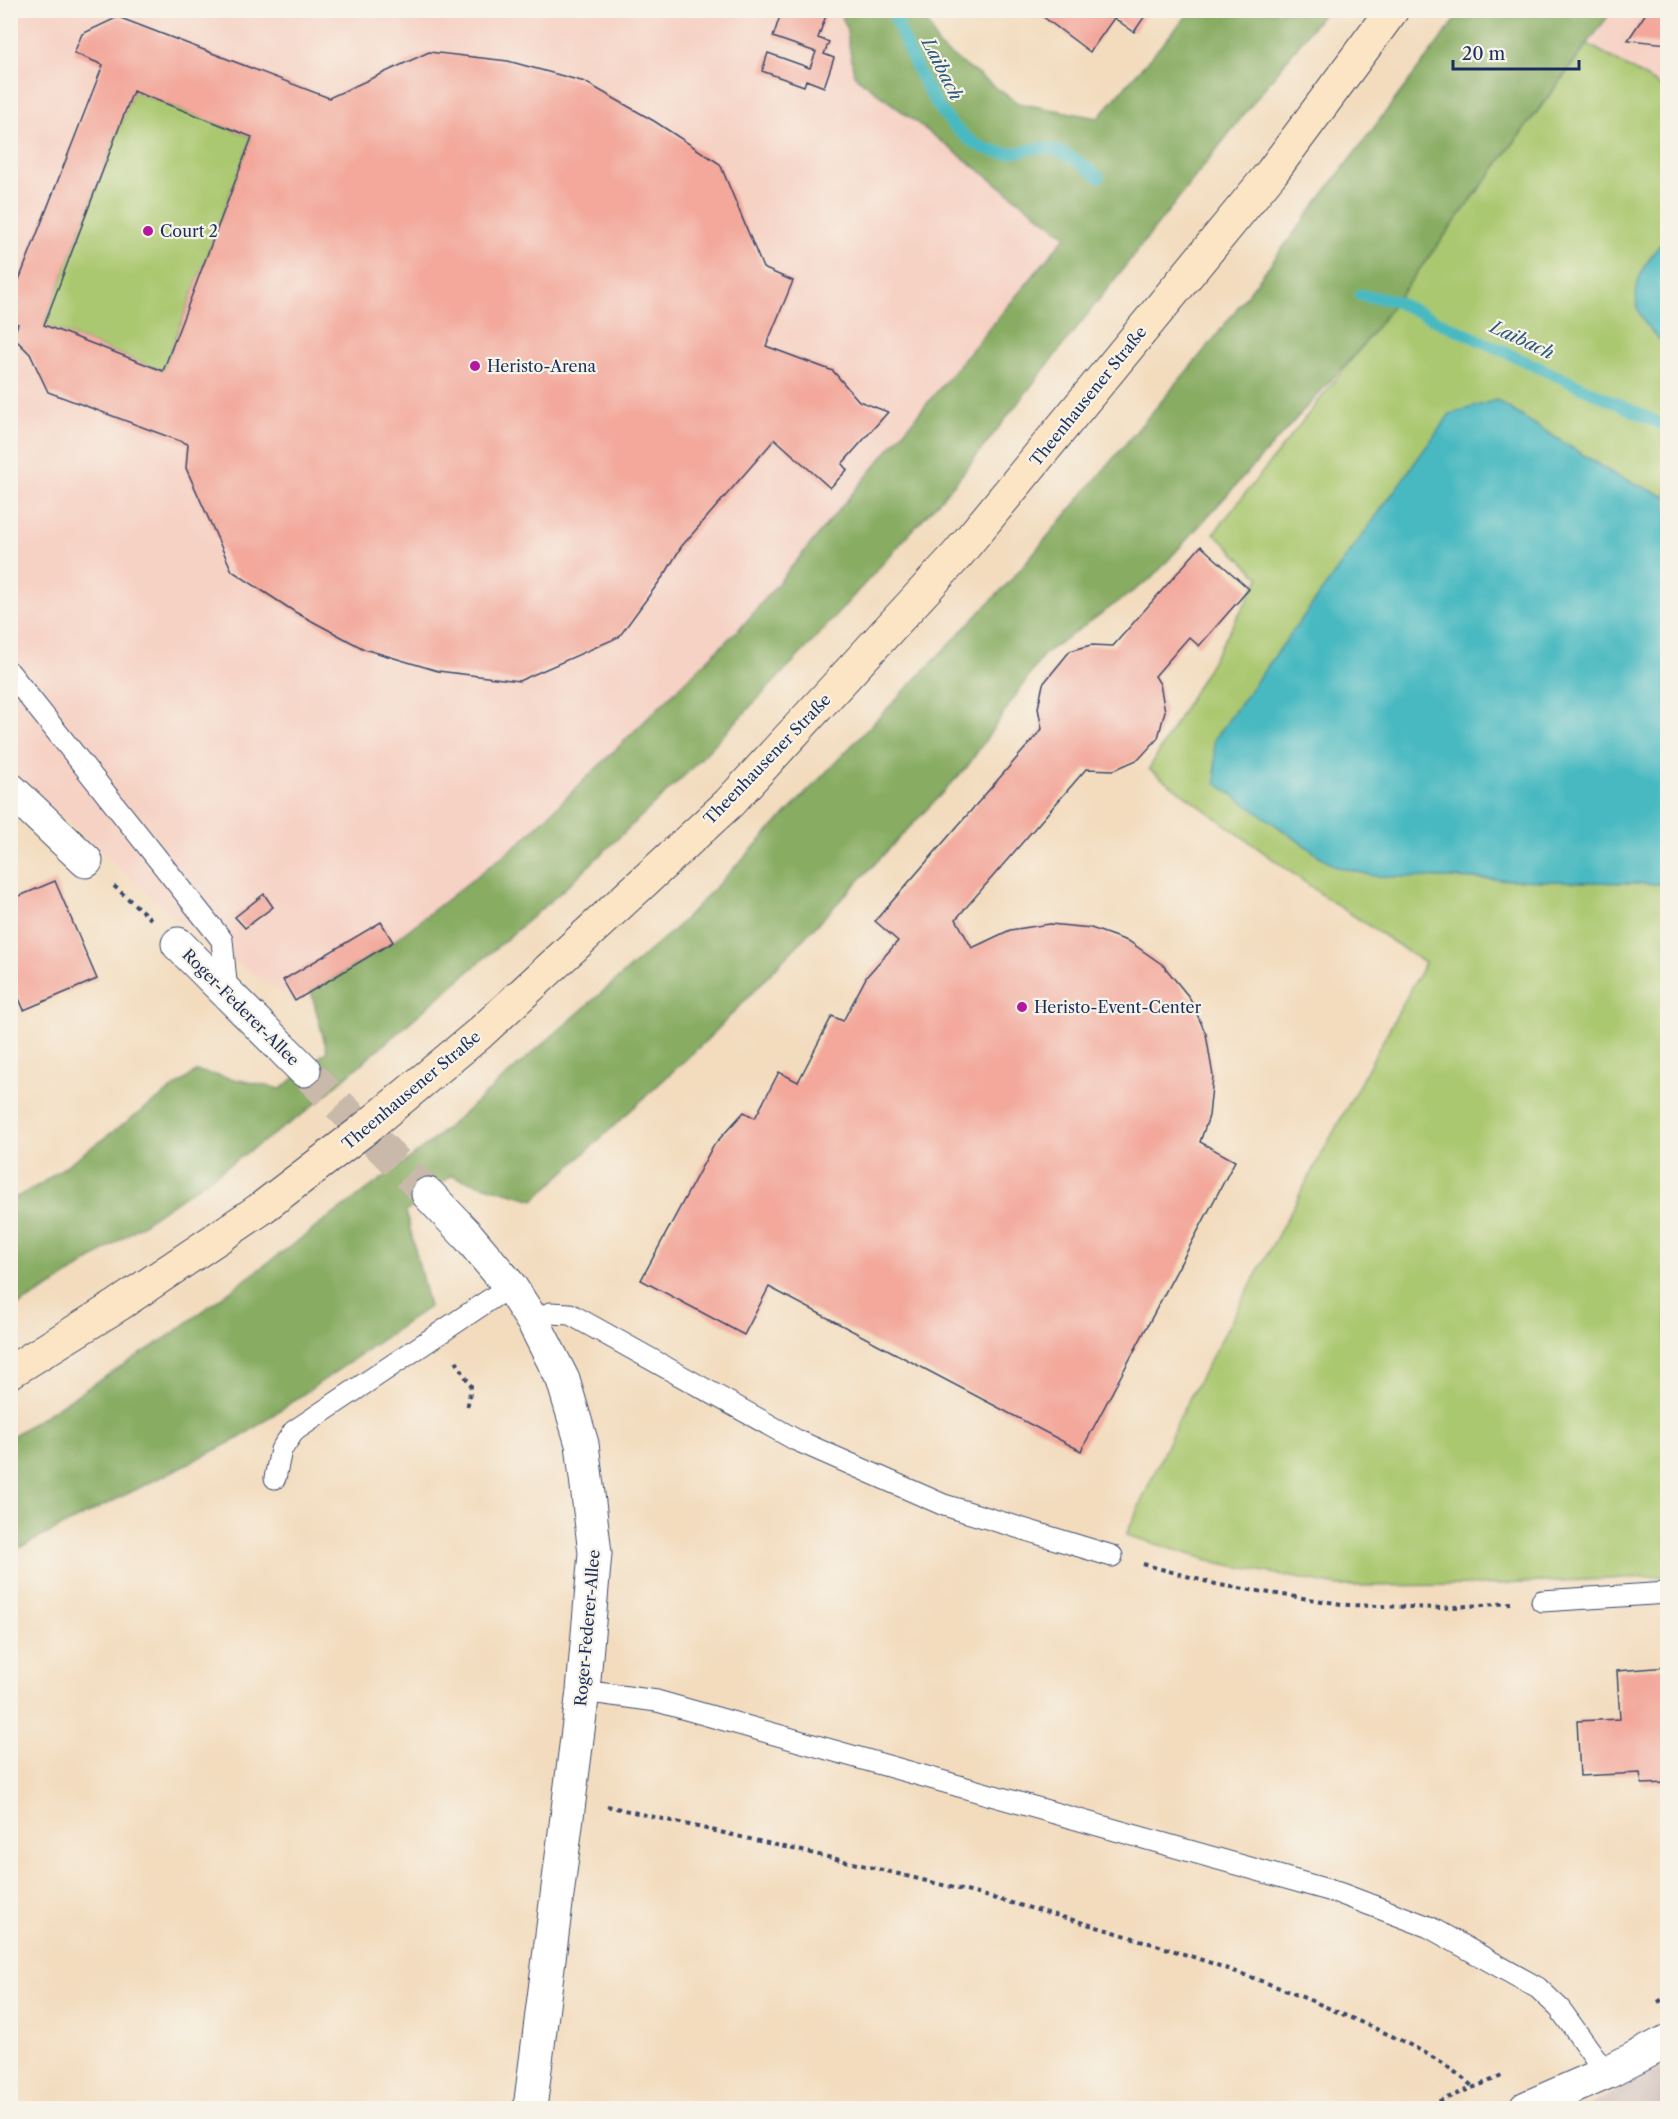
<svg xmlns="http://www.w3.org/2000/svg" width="1678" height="2119" viewBox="0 0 1678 2119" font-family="'Libre Caslon Text',serif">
  <rect width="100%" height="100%" fill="#f7f3e8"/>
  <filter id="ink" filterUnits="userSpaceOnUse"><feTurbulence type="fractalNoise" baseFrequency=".0167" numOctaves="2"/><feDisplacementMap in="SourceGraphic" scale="12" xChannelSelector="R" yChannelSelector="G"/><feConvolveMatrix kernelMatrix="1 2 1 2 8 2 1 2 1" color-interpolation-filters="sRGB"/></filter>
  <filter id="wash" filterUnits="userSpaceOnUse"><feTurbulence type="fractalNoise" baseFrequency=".008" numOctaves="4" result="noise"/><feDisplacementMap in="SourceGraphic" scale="24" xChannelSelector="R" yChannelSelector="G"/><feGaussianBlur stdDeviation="1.35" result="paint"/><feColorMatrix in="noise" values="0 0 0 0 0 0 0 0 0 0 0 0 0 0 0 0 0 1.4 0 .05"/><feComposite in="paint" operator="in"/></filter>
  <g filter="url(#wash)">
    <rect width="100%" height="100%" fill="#f3dcbe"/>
    <path fill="#f6d2c4" d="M11,11h828l7,15 8,49 213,161 -322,387 -221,216 -131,103 -98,59 -96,-61 -188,-170z
      M1612,11h55v79l-79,-46z"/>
    <path fill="#d1bfbe" d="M1667,2065v43h-83z"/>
    <path fill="#aac86f" stroke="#627c66" stroke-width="1.5" d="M1588,44l79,46v58l-4,16 4,1v72l-9,10 -6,86 15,12v152l-54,-23 -117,-74 -282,340 2,42 118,84 40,10 293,8v692l-185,9 -144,1 -119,-23 -93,-28 57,-125 242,-447 -100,-66 -176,-128 111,-191 -46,-45 149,-188z
      M133,91l119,46 -89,234 -119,-46z"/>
    <path fill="#87ac62" stroke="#516e60" stroke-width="1.5" d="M839,11h84l16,36 79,56 80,15 93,-107h134l-369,471 -143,159 -125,131 -128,121 -257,221 -246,169 -46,27v-110l28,-15 158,-114 84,18 46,-38 -16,-60 82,-49 131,-103 221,-216 321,-387 -212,-161 -8,-49z
      M1462,11h150l-249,334 -211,233 -108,76 -77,113 -256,269 -177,164 -83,-24 -45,36 23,95 -188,130 -230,115v-115l158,-101 257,-190 252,-220 332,-345 203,-241z"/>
    <path fill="#4ab9c1" stroke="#327490" stroke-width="1.5" d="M1667,237v108c-46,-34 -36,-70 0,-108z
      M1496,400l117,74 54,23v387l-293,-8 -40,-10 -118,-83 -2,-43 236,-326z"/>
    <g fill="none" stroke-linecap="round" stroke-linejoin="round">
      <path stroke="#4ab9c1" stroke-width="12" d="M892,10c19,47 53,142 115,143 12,0 24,-5 36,-5 23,2 39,16 56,29
        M1360,295l32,5 276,127"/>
    </g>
    <g id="blocks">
      <path fill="#f3a89b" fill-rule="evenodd" d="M782,10h46l-10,28 11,4 -5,12 10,4 -10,29 -18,-7 -2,6 -42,-15 6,-18 42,15 6,-16 -43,-15z
        M1034,10h115l-15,22 -20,-14 -24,34z
        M1648,10h20v34l-40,-4z
        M118,17l211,81 100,-46 79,9 77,21 69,39 66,43 43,104 30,13 -27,65 67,25 26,30 29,11 -46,52 5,6 -17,18 -55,-49 -94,108 -14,24 -48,66 -100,44 -81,-10 -74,-22 -69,-37 -63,-41 -46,-103 2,-24 -140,-52 -18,-38 -17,-17 5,-13 -8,-3v-18l93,-238 -29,-12 8,-19zM133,91l119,46 -89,234 -119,-46z
        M1201,546l48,43 -50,57 -10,-9 -34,39 5,8 5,27 -7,27 -19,21 -25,11 -28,-1 -130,150 16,29 38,-18 40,-6 41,4 39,14 33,23 26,32 17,37 7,42 -4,40 -9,26 35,19 -154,290 -312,-164 -25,48 -103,-55 72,-134 31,-34 11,6 24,-46 19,10 34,-66 11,5 24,-45 31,-35 -23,-20 167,-192 -4,-21 5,-24 27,-33 21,-6 22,1z
        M55,881l42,98 -73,31 -14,-32v-78z
        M264,894l9,13 -28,21 -10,-11z
        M381,922l12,20 -98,59 -12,-21z
        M1668,1667v116l-26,1 -2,-11 -60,3 -3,-55 43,-2 -3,-48z"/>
    </g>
  </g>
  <g filter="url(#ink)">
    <use href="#blocks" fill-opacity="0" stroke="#3b496c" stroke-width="1.5"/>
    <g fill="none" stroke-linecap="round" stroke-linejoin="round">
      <path stroke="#c8b9ab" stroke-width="33" stroke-dasharray="33 16" stroke-linecap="butt" d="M304,1070l124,124"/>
      <defs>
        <path id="lane" d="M10,673l212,267 5,52
          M534,1323l16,-10 20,1 226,126 148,65 168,51
          M275,1478l6,-28 13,-19 216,-145
          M1542,1601l126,-8
          M583,1691l74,10 682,192 90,34 109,61 22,21 46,64"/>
        <path id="street" d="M10,789l76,72
          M178,944l126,126
          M428,1194l40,42 42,50 24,37 29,57 19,64 13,109 -12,138 -53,417
          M1526,2108l80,-35 62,-32"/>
        <path id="secondary" d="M10,1372l108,-67 141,-95 102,-78 119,-99 249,-230 229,-249 314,-382 120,-162"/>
      </defs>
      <use href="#lane" stroke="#3b496c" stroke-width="23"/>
      <use href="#street" stroke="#3b496c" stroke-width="35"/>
      <use href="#secondary" stroke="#3b496c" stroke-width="35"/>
      <path stroke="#3b496c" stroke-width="4" stroke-dasharray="4.5 4.5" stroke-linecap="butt" d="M114,886l37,33
        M456,1361l15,25 -4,24
        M1143,1564l76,21 129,20 92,3 71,-5
        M607,1806c167,39 336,75 500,124 77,23 153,48 226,80 49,22 101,41 140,77
        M1658,2002l10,-6
        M1422,2108l80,-32"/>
      <use href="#lane" stroke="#fff" stroke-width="21"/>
      <use href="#street" stroke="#fff" stroke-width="33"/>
      <use href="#secondary" stroke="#fce5c4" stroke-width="33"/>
    </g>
  </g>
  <g fill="#b5179e" stroke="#f7f3e8" stroke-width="2">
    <circle cx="148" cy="231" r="6"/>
    <circle cx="475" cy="366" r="6"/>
    <circle cx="1022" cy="1007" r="6"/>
  </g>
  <g text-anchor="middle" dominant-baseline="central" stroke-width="4.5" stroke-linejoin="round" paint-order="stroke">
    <g font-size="16" fill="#1b2f5e" stroke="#f7f3e8" text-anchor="start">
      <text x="160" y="231">Court 2</text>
      <text x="487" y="366">Heristo-Arena</text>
      <text x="1034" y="1007">Heristo-Event-Center</text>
    </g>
    <g font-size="16" fill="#1b2f5e" stroke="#f7f3e8">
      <text transform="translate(1088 396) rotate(-51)">Theenhausener Straße</text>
      <text transform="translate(767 759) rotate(-46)">Theenhausener Straße</text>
      <text transform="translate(241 1007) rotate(45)">Roger-Federer-Allee</text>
      <text transform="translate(411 1090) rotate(-40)">Theenhausener Straße</text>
      <text transform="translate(587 1628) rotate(-85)">Roger-Federer-Allee</text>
    </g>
    <g font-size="18" font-style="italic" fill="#29587c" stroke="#f7f3e8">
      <text transform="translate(942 69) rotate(63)">Laibach</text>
      <text transform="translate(1522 340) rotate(25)">Laibach</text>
    </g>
  </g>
  <rect width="1678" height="2119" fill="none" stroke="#f7f3e8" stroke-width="36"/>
  <path d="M1453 60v9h126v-9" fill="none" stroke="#1b2f5e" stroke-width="3"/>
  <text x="1462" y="60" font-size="18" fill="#1b2f5e" stroke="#f7f3e8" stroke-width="4.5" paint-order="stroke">20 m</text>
</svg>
